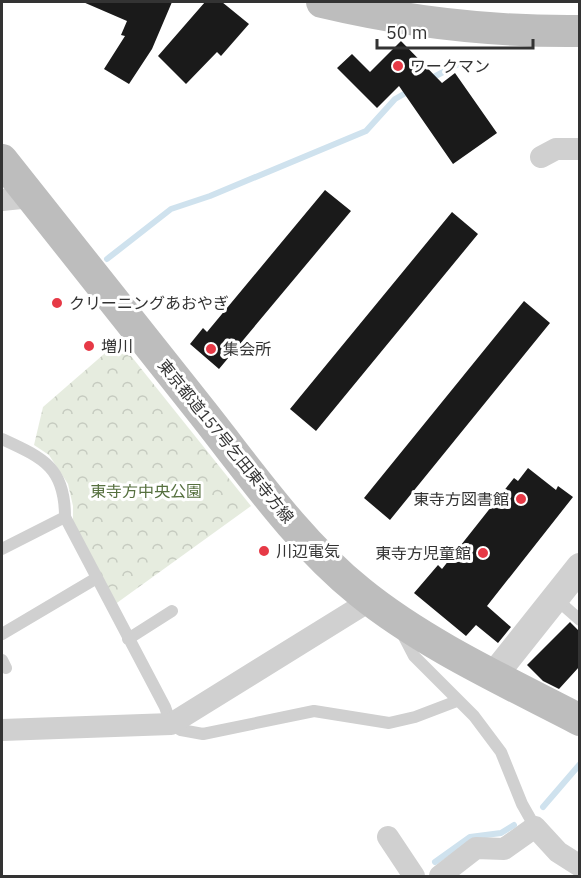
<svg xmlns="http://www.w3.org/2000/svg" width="581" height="878" viewBox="0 0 581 878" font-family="'IBM Plex Sans','Noto Sans JP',sans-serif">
  <defs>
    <pattern id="forest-crowns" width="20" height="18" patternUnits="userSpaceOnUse" patternTransform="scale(1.5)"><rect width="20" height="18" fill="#e6ecdf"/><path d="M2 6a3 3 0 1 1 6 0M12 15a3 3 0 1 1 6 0" fill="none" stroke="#c6cbc0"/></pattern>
  </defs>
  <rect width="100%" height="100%" fill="#fff"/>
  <path fill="url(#forest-crowns)" d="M119,341l132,165 -137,99 -41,-79v-20l-5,-22 -19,-29 -15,-10 9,-38z"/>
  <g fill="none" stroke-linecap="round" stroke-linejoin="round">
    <path stroke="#cfe2ee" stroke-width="6" d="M430,79l32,-17
      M107,259l64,-50 39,-13 156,-65 29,-32 16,-9
      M543,807l37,-43
      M435,862l35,-25 31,-4 13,-8"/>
  </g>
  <path fill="#1a1a1a" d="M83,2h89l-20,47 -23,35 -25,-15 21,-33 -4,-1 6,-14z
    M205,2h17l27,22 -28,32 -4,-4 -31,32 -28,-28z
    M401,41l41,42 13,-10 42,60 -44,31 -54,-78 -22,22 -40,-40 15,-14 18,18z
    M325,190l26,21 -132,158 -29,-25 13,-16 4,4z
    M452,212l26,22 -162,197 -26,-22z
    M524,301l26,22 -160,197 -26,-22z
    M528,468l28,22 2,-4 15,11 -86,109 24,21 -13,16 -22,-18 -10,11 -52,-43 24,-28 4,4 72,-91 4,3z
    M570,622l9,9v36l-20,22 -16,-8 -16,-16z"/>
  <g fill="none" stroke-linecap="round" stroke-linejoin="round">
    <path stroke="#d0d0d0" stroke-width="12" d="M2,439c41,19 63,28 63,78l100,190 6,17 10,6 22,4 111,-23 75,12 26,-6 42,-16
      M2,549l63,-32
      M555,598l25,22
      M401,631l13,25 60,60 27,36 21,52 13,23
      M2,634l93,-55
      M128,639l44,-28
      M2,660l4,8"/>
    <path stroke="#d0d0d0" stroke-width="22" d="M541,157l15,-8h24
      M2,200l29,-3
      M2,730l169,-6 200,-124
      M388,837l26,39
      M440,876l36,-28 28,1 31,-22 23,25 22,14"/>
    <path stroke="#d0d0d0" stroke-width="28" d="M494,675l86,-108"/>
    <path stroke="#bdbdbd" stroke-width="32" d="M322,2c84,20 171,30 258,29
      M2,160c66,84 133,168 200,252 49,62 96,130 158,180 64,52 147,90 220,128"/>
  </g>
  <g fill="#e63946" stroke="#fff" stroke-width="2">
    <circle cx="398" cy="66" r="6"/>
    <circle cx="57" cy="303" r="6"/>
    <circle cx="89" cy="346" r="6"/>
    <circle cx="211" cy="349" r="6"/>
    <circle cx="521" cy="499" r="6"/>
    <circle cx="264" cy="551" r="6"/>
    <circle cx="483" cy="553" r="6"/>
  </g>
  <g text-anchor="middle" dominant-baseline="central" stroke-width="6" stroke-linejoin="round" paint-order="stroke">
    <g font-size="16" fill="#333" stroke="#fff" text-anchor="start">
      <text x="410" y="66">ワークマン</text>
      <text x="69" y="303">クリーニングあおやぎ</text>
      <text x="101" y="346">増川</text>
      <text x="223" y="349">集会所</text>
      <text x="509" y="499" text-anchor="end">東寺方図書館</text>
      <text x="276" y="551">川辺電気</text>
      <text x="471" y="553" text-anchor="end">東寺方児童館</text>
    </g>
    <g font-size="16" fill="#333" stroke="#fff">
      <text transform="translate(226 441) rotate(51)">東京都道157号乞田東寺方線</text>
    </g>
    <g font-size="16" fill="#56703f" stroke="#fff">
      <text x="146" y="491">東寺方中央公園</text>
    </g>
  </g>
  <rect width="581" height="878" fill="none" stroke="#333333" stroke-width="6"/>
  <path d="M377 39v9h156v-9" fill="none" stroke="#333333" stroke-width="3"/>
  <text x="386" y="39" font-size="18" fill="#333333" stroke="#ffffff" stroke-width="4.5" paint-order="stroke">50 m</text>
</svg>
